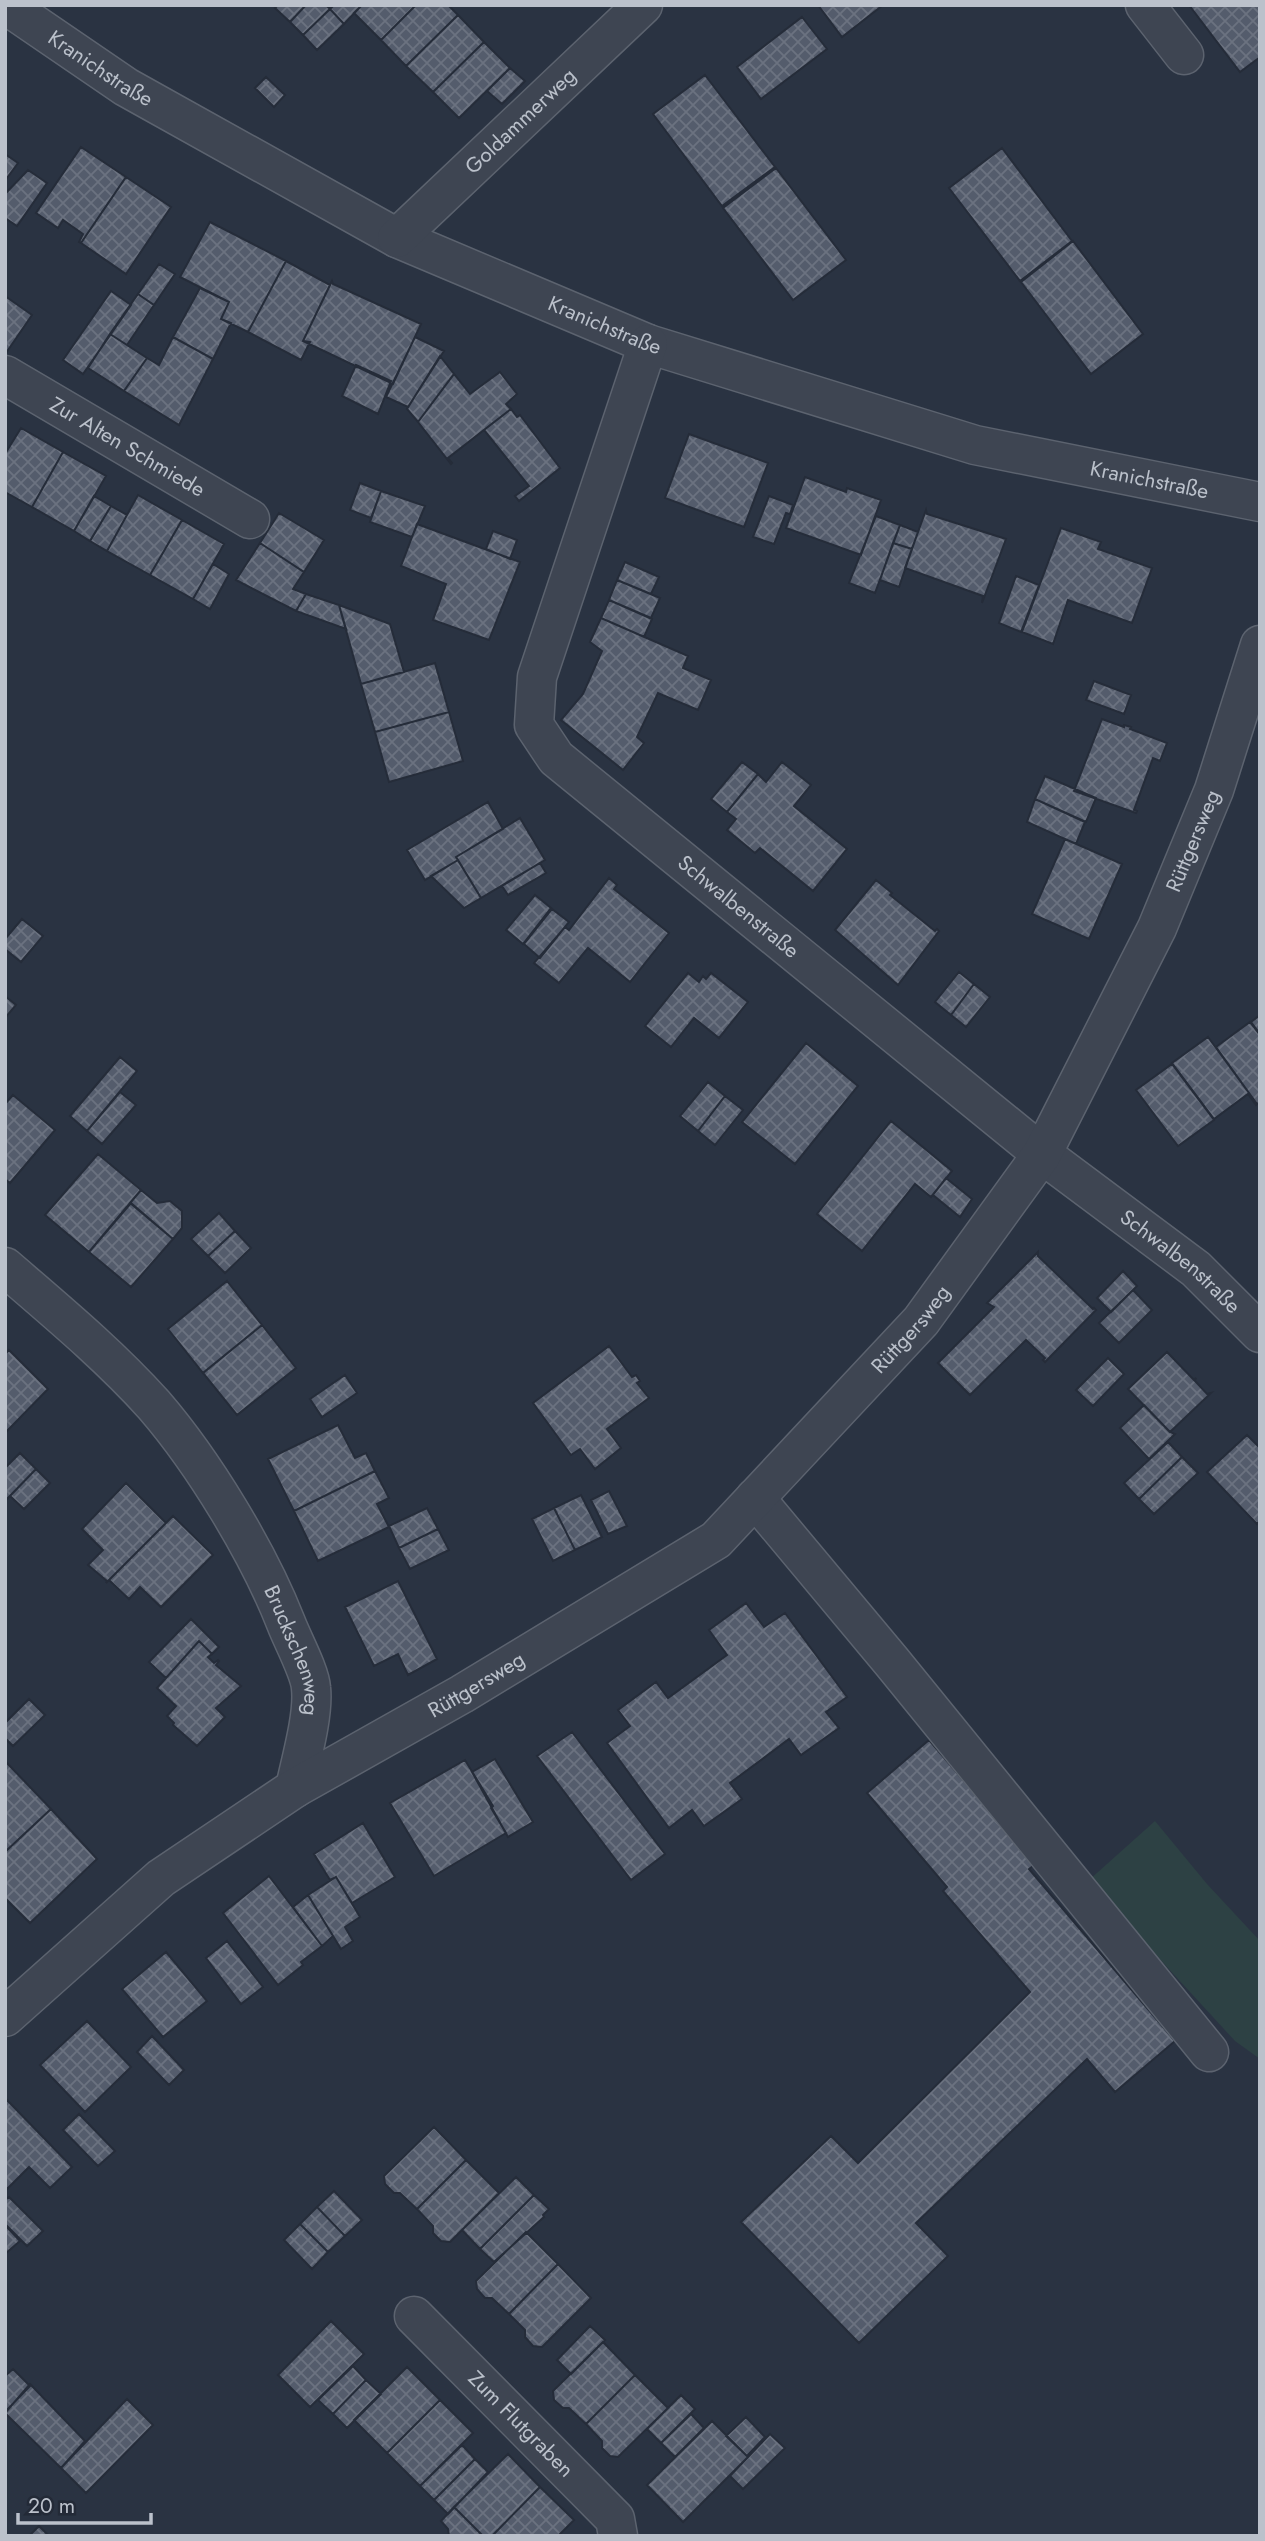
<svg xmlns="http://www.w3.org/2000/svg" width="1265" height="2541" viewBox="0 0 1265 2541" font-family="Jost,sans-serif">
  <defs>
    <pattern id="building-cross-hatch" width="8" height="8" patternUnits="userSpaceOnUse" patternTransform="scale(1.75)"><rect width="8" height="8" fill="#545c6c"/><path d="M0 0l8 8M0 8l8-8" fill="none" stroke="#6b7280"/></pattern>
  </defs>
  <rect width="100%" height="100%" fill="#2a3342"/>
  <path fill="#2d4144" d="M1155,1821l52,63 53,57v118l-25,-18 -147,-160z"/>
  <path fill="url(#building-cross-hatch)" stroke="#252c39" stroke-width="2" d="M278,5h28l-16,17 -15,-14z
    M306,5h20l4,4 -27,26 -13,-13z
    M334,5h28l-18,19 -14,-15z
    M362,5h54l-35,35 -27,-27z
    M416,5h32l10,10 -52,51 -25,-26z
    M818,5h65l-41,32z
    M1189,5h71v52l-20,15z
    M330,9l14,15 -27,26 -14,-15z
    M458,15l26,27 -51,50 -27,-26z
    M802,17l25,32 -66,50 -24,-32z
    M484,42l26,26 -51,50 -26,-26z
    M510,68l15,13 -23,23 -15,-13z
    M705,75l70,92 -53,39 -69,-92z
    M266,77l19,18 -11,12 -19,-19z
    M81,147l45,30 -45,66 -2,-1 4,-8 -20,-14 -5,8 -22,-15z
    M1002,148l70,93 -52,40 -71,-93z
    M5,154l13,9 -11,15 -2,-2z
    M776,168l70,92 -53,40 -70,-92z
    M28,170l19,13 -30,43 -12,-8v-24z
    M126,177l45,30 -45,67 -45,-31z
    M210,222l76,39 -38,71 -27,-13 8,-17 -49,-25z
    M1073,241l70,93 -52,40 -70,-92z
    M286,261l44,24 -27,56 7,1 -9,18 -53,-28z
    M159,264l16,10 -21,31 -16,-11z
    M332,281l1,3 88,40 -28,60 -90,-43z
    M200,288l29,14 -8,17 10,4 -18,36 -40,-22z
    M111,291l20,14 -48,69 -20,-14z
    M138,294l16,11 -27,40 -17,-11z
    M5,296l27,19 -26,38 -1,-1z
    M110,334l37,24 -23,33 -36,-23z
    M173,337l40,22 -34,66 -55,-34 23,-33 12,7z
    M415,337l29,14 -36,56 -22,-10z
    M440,356l14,18 -36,48 -11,-13z
    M356,365l35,16 -13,33 -36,-18z
    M500,372l17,22 -11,10 5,5 -63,49 4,5 -1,1 -33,-42 36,-48 16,20z
    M511,409l6,8 3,-2 40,53 -41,33 -4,-5 14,-10 -45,-56z
    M21,428l42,24 -31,55 -27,-15v-38z
    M689,434l79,29 -24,64 -79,-29z
    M63,452l43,24 -32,55 -42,-24z
    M805,477l41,15 1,-4 34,12 -20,55 -75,-27z
    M360,483l21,8 -10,27 -21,-8z
    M381,491l44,15 -13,31 -42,-15z
    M138,495l44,25 -32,55 -43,-24z
    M94,496l17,10 -21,35 -16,-10z
    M769,496l24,9 -3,9 -4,-1 -12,31 -21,-7z
    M111,506l16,9 -20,36 -17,-10z
    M926,510l1,4 79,25 -24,64 1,-7 -78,-28z
    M279,513l45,27 -20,32 -44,-29z
    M876,516l24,9 -25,68 -26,-10z
    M182,520l42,24 -31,55 -43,-24z
    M417,524l103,38 -31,78 -56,-20 13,-36 -45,-18z
    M900,525l18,7 -6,17 -19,-6z
    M1061,528l40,14 -3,7 54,19 -20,55 -64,-23 -15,44 -31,-12z
    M493,531l24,9 -7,19 -24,-10z
    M260,543l44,29 -11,17 13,5 -10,17 -60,-31z
    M893,543l19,6 -13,38 -19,-7z
    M625,562l34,15 -8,17 -34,-14z
    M213,564l16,10 -19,35 -17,-10z
    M1016,576l23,9 -18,47 -22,-9z
    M617,580l43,18 -9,20 -42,-18z
    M306,594l33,11 7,24 -50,-18z
    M609,600l43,19 -8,18 -43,-19z
    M339,605l51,19 14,48 -43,12z
    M601,618l87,38 -5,12 28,12 -13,30 -40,-17 -21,44 7,6 -21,27 -62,-50 22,-26 19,-43 -12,-9z
    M435,663l14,49 -74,20 -14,-48z
    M1094,681l37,14 -7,19 -38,-14z
    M449,712l14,49 -74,21 -14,-50z
    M1102,719l22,8v-2l7,2 -1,2 37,14 -7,18 -7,-3 -19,52 3,1 -1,2 -62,-22z
    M742,762l16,12 -31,38 -16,-13z
    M782,762l29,23 -17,21 53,43 -34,42 -53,-43 -5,5 -28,-23 9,-11 -9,-7 31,-38 8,8z
    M1045,776l51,22 -10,24 -51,-23z
    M1035,799l50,23 -9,22 -49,-22z
    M488,802l15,27 -47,28 2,3 -33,20 -18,-30z
    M520,818l25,42 -64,38 -25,-41z
    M1065,839l57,25 -33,75 -57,-25z
    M458,860l23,38 -17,10 -33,-32z
    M540,863l6,10 -38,22 -6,-9z
    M609,878l8,7 -3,4 55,44 -39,49 -42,-34 -29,35 -25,-20 31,-36 4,3z
    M876,880l16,13 -2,2 45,36 2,-2 2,2 -41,54 -63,-55z
    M535,895l16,13 -28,36 -17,-14z
    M552,909l17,13 -29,36 -16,-14z
    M22,919l21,17 -22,26 -16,-13v-10z
    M959,972l15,12 -23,31 -16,-13z
    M688,973l11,9 4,-6 3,3 5,-6 37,29 -29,36 -25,-20 -23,29 -26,-21z
    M974,984l16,13 -24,30 -15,-12z
    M5,996l11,9 -11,13z
    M1260,1015v19l-9,-12z
    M1250,1022l10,13v67l-3,2 -41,-57z
    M1208,1037l49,67 -1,1 -8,-11 -34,25 -42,-56z
    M806,1043l52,43 -63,78 -53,-42z
    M120,1057l17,14 -50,60 -17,-15z
    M1172,1064l42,56 -36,26 -42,-56z
    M708,1082l17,14 -27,35 -18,-15z
    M120,1092l16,13 -34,39 -15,-13z
    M13,1095l42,35 -45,53 -5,-4v-75z
    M725,1096l18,14 -28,35 -17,-14z
    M891,1121l61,50 -21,26 -16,-13 -53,67 -45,-37z
    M98,1154l43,36 -52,62 -44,-37z
    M946,1178l26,21 -12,18 -27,-22z
    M141,1190l16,13 13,-2 12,10v17l-9,11 -43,-36z
    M131,1203l42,36 -42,48 -42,-35z
    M219,1213l16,18 -27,25 -17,-17z
    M235,1231l16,17 -26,25 -17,-17z
    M1038,1252v4l55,53 1,-1 2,2 -51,52 -2,-2 2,-2 -19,-18 -56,55 -32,-32 56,-56 -7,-4z
    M1123,1271l14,15 -26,26 -14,-14z
    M227,1281l35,44 -59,48 -35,-44z
    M1133,1290l19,20 -33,33 -20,-20z
    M262,1325l34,43 -59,47 -34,-42z
    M609,1346l23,31 4,-2 4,6 -3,2 12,15 -42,31 14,19 -26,21 -15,-20 -9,6 -38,-52z
    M9,1350l39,39 -43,44v-79z
    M1167,1352l27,28 2,-2 -1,3 12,13 4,-1 -41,39 -42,-43z
    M1108,1358l16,16 -31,32 -17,-16z
    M345,1375l12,18 -35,24 -12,-18z
    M1144,1405l26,27 5,2 -26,25 -29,-31z
    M338,1425l17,33 11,-5 9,18 -81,40 -26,-52z
    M1247,1435l13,13v73l-3,3 -50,-52z
    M1168,1442l14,15 -43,42 -15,-16z
    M20,1453l16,16 -31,32v-33z
    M1182,1457l16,16 -44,41 -15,-15z
    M36,1469l14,14 -26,26 -14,-13z
    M375,1471l14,27 -12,6 12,23 -71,34 -24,-50z
    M126,1483l40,40 -60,60 1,-2 -19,-16 15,-15 -21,-21z
    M609,1491l18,35 -19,8 -17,-34z
    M581,1495l21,42 -27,13 -21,-42z
    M427,1508l11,21 -39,19 -10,-22z
    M554,1508l21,42 -22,11 -21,-42z
    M173,1516l40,39 -52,52 -21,-20 -11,12 -20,-19z
    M438,1529l11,21 -39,19 -11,-21z
    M398,1581l39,78 -29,16 -10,-21 -24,12 -29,-59z
    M746,1603l18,24 21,-14 62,84 -21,15 13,16 -38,27 -12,-16 -59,44 12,16 -38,27 -12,-16 -23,18 -62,-85 23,-17 -12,-16 38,-28 12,16 59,-43 -18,-25z
    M191,1619l28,28 -7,7 -13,-13 -33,37 -17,-16z
    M199,1641l13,13 -4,3 6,6 4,-3 1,1 -3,4 25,21 -25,22 9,9 -28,29 -24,-21 1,-2 -7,-7 9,-10 -19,-18z
    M29,1699l16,16 -32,31 -8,-8v-15z
    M572,1732l93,122 -34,26 -94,-124z
    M929,1740l106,124 -6,5 146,172 -60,51 -28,-33 -171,164 32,33 -89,87 -118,-121 90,-86 27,27 172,-171 -87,-101 4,-4 -80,-94z
    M495,1759l38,63 -25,15 -36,-65z
    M465,1760l28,46 -2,2 15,25 -72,43 -44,-73z
    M5,1761l46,48 -46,43z
    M51,1809l46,50 -67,64 -25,-25v-46z
    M363,1823l32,54 -43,26 -16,-26 -6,3 -16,-26z
    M269,1876l53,70 -21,16 2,3 -25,20 -55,-72z
    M336,1877l24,40 -15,10 8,14 -12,8 -33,-54z
    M308,1895l25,41 -11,10 -29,-39z
    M227,1941l36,46 -22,17 -35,-46z
    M166,1952l41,49 -44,36 -41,-48z
    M87,2021l44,46 -46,45 -45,-47z
    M152,2036l32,34 -15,15 -32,-33z
    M6,2099l66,68 -22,21 -21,-21 -22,22 -2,-2z
    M79,2114l36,37 -17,15 -35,-36z
    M434,2127l32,33 -49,49 -17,-16h-6l-9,-9 -1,-8z
    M466,2160l33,33 -49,49 -9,-1 -8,-8v-7l-16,-17z
    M516,2177l18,18 -54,54 -18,-19z
    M334,2191l28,29 -17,16 -28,-29z
    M534,2195l15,14 -6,6 1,2 -50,45 -14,-13z
    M9,2197l34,34 -16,15 -22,-22v-24z
    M317,2207l28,29 -17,16 -28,-28z
    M300,2224l28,28 -16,17 -28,-29z
    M5,2225l15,16 -15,13z
    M526,2232l32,32 -49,50 -17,-16h-7l-8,-9 -1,-8z
    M558,2264l33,34 -49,49 -9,-1 -8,-9v-7l-16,-16z
    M331,2321l33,33 -54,53 -32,-32z
    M590,2326l15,14 -34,34 -14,-14z
    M603,2342l32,33 -49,49 -17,-16h-6l-9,-8 -1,-9z
    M353,2366l13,14 -33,34 -15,-14z
    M407,2367l33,33 -53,53 -33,-33z
    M13,2369l17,17 -25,26v-36z
    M635,2375l33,33 -50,49 -8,-1 -8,-8v-7l-16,-17z
    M366,2380l15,14 -34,34 -14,-14z
    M30,2384l55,57 -24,27 -56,-55z
    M681,2395l14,14 -34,34 -14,-14z
    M127,2399l26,26 -67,68 -25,-25z
    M440,2400l33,33 -53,53 -33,-33z
    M691,2414l13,14 -29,29 -14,-14z
    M746,2417l19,20 -18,19 -21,-20z
    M712,2421l36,36 -65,65 -36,-37z
    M770,2434l15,14 -42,41 -13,-13z
    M462,2445l13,14 -41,41 -14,-14z
    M508,2454l32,33 -48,49h-9l-29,-29z
    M475,2459l13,13 -40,42 -14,-14z
    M540,2487l34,33 -16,16h-66z
    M454,2507l29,29h-34l-1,-7 -7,-8z
    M39,2526l10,10h-20z"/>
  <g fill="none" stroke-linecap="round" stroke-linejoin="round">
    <defs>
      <g id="minor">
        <path id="s1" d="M6,5l120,82 271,151 251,106 327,101 285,57"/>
        <path d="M1145,5l39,50"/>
        <path id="s2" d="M397,238l246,-233"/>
        <path id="s3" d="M648,344l-111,333 -3,48 22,33 486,396 154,115 64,64"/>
        <path id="s4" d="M5,375l245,144"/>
        <path id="s5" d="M5,1267c51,44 104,88 149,138 50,58 104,147 132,218 6,16 24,49 25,65 3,27 -10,72 -16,100"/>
        <path d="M755,1498l137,164 317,390"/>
        <path id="s6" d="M5,2017l156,-139 134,-90 167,-94 254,-154 205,-219 121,-167 115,-226 57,-138 46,-145"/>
        <path id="s7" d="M414,2316l201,203 3,17"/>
      </g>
    </defs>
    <use href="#minor" stroke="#5c636f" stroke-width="41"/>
    <use href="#minor" stroke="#3e4552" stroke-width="38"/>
  </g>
  <g text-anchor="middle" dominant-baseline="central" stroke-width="7" stroke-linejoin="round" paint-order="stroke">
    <g font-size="21" fill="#bbc1cb" stroke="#232a37">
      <text stroke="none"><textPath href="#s1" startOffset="114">Kranichstraße</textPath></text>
      <text stroke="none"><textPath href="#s2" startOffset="170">Goldammerweg</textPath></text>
      <text stroke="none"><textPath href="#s1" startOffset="681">Kranichstraße</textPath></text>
      <text stroke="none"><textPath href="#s4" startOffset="142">Zur Alten Schmiede</textPath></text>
      <text stroke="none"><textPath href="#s1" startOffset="1248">Kranichstraße</textPath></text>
      <text stroke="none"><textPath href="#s6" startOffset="1713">Rüttgersweg</textPath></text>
      <text stroke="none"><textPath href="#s3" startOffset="674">Schwalbenstraße</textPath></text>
      <text stroke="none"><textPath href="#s3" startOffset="1241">Schwalbenstraße</textPath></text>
      <text stroke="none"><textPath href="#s6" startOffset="1146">Rüttgersweg</textPath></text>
      <text stroke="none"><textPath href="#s5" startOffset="488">Bruckschenweg</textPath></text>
      <text stroke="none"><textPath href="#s6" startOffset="579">Rüttgersweg</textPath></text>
      <text stroke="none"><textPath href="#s7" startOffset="152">Zum Flutgraben</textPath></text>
    </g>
  </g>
  <rect width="1265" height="2541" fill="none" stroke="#bbc1cb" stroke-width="14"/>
  <path d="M18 2513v10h133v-10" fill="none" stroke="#bbc1cb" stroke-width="3.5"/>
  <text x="28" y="2513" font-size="21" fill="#bbc1cb" stroke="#232a37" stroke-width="5" paint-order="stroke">20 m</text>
</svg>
